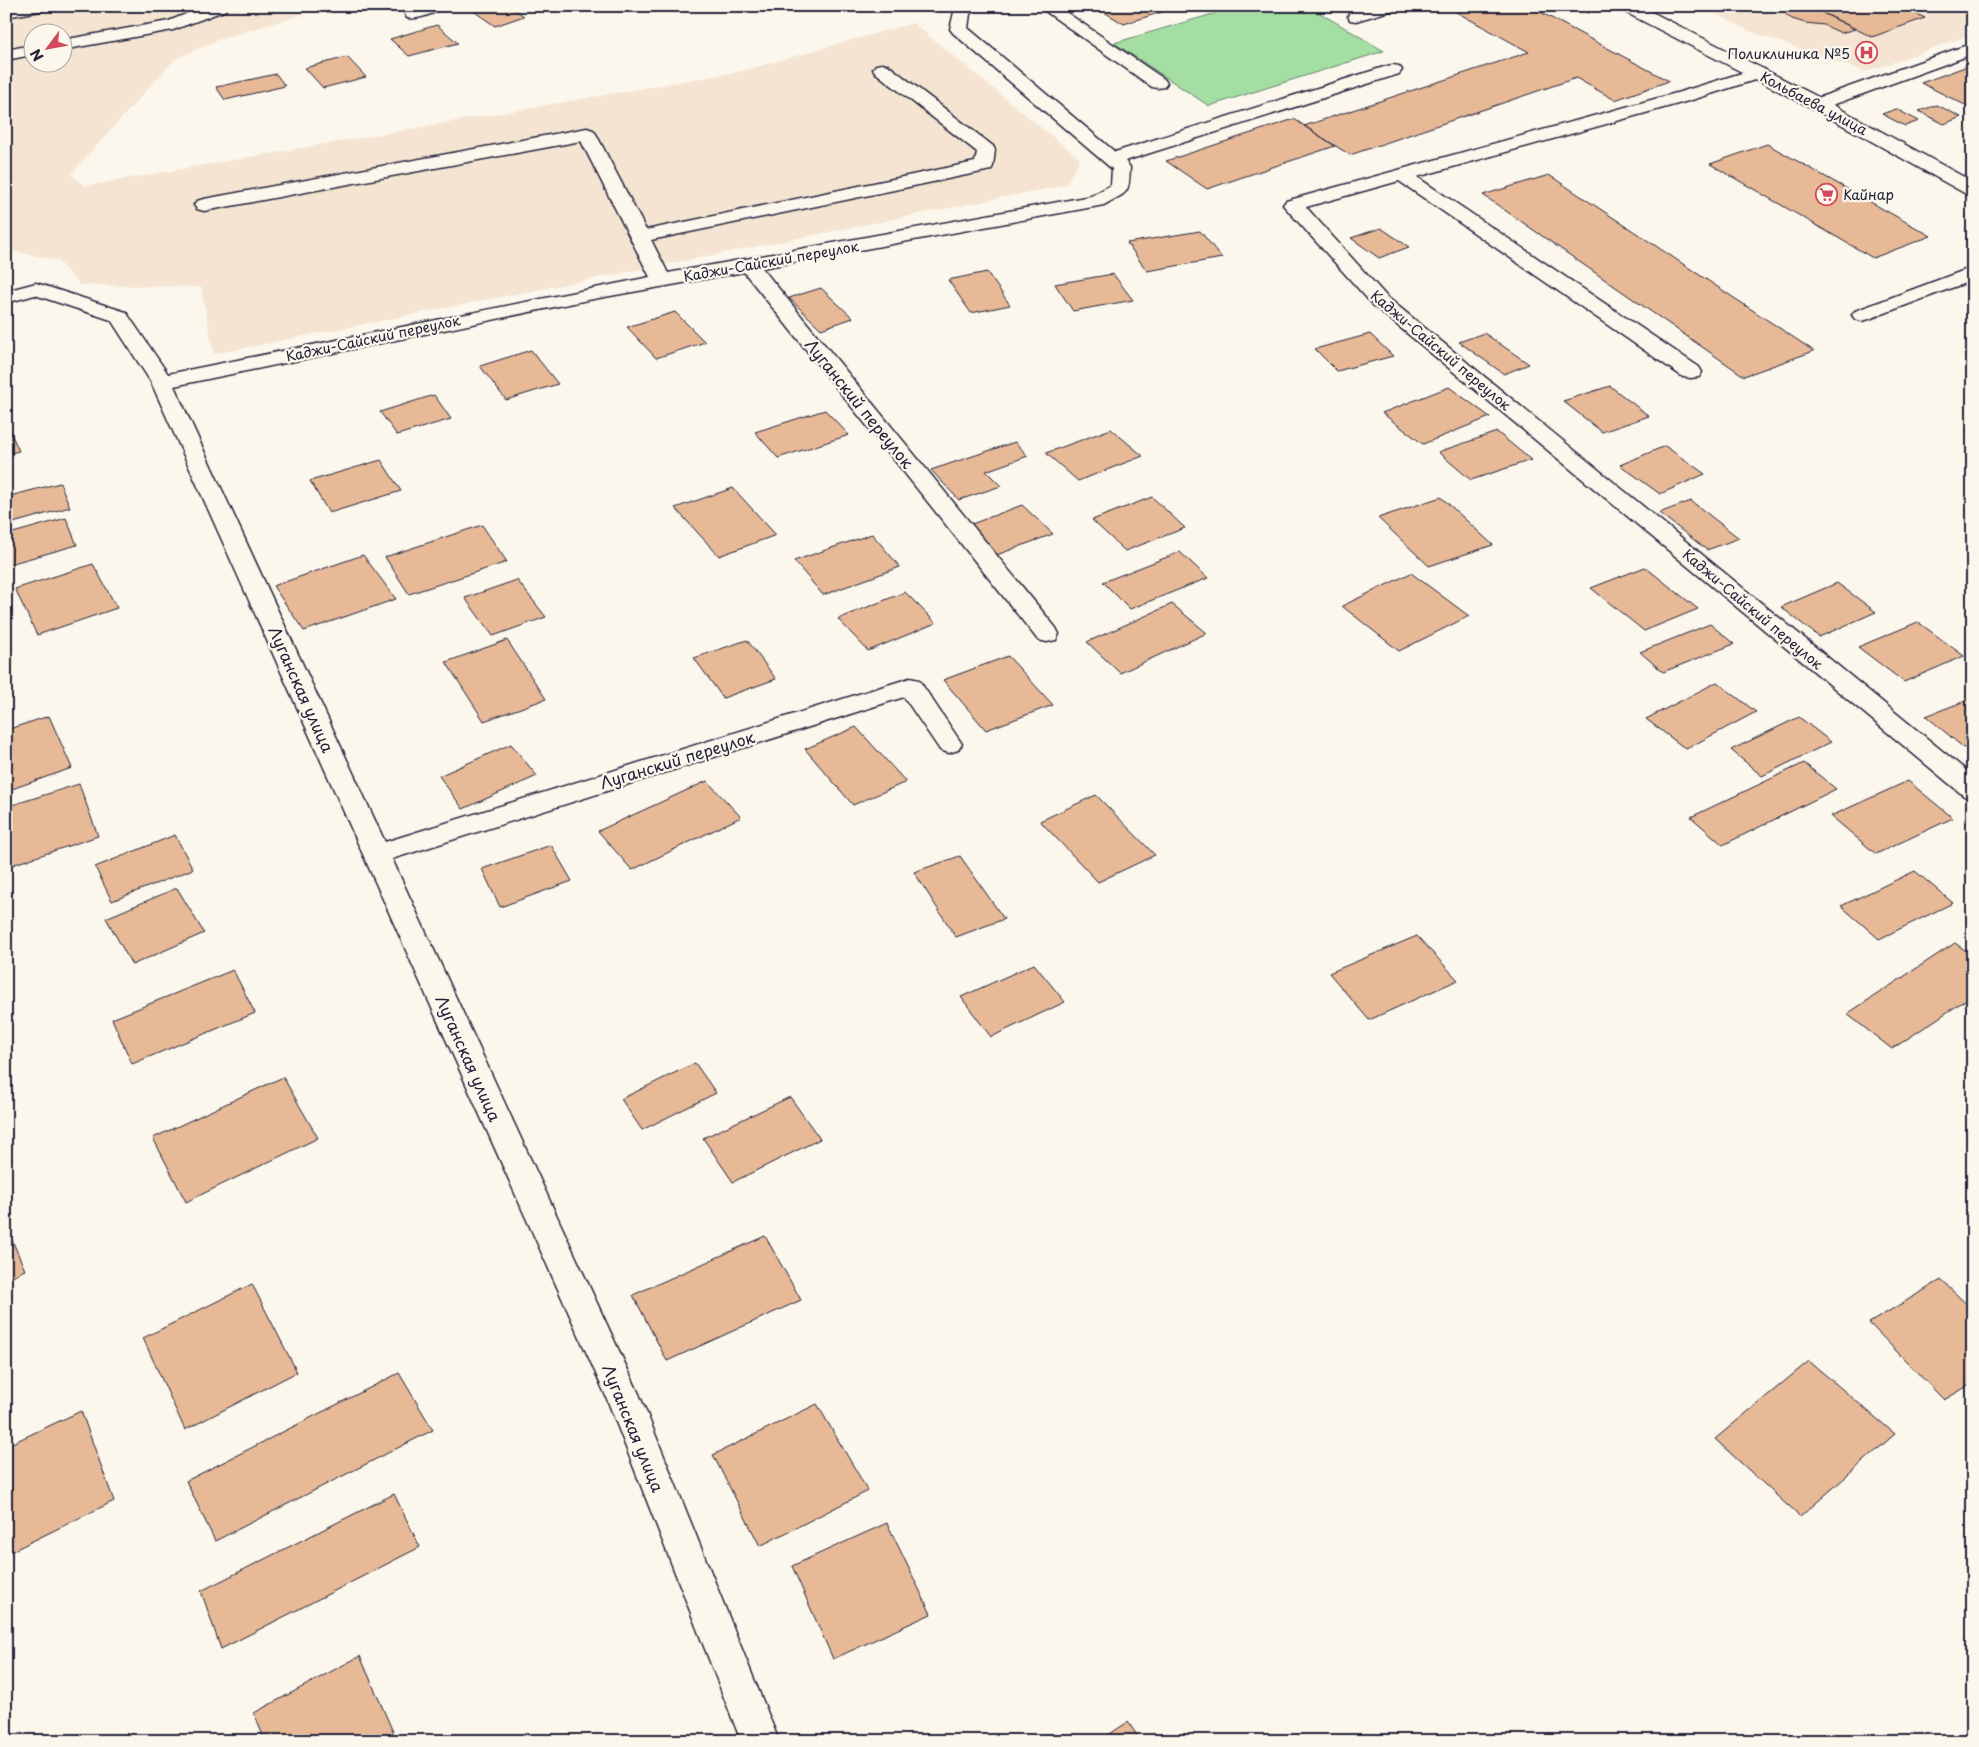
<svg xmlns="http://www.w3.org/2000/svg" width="1979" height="1747" viewBox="0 0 1979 1747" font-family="'Playpen Sans',sans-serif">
  <rect width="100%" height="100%" fill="#fbf7ec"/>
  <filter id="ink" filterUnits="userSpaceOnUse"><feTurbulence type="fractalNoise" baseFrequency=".02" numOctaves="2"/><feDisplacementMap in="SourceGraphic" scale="10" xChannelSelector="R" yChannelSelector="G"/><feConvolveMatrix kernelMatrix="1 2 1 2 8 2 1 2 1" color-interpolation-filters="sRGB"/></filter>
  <g filter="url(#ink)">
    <path fill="#f5e4d2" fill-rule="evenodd" d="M6,6h326l-115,34 -43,20 -103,114 14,12 657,-115 171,-48 167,136 -14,26 -852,169 -13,-67 -121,-2 -23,-25 -51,-10zM32,32h30v30h-30z
      M1701,6h272v28l-107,38 -117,-41z"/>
    <path fill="#a4dea3" stroke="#63806f" d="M1240,6h68l76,45 -175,55 -95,-63z"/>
    <path fill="#e7b997" stroke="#22223b" d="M484,6h25l15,10 -29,10 -23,-16z
      M539,6h30l-23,6z
      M1094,6h86l-56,18z
      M1529,6l140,75 -54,19 -39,-22 -226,77 -46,-29 225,-74 -82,-45z
      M1781,6h28l46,23 -14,4 -17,-8 -19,-2 -13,-4 -9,-7z
      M1809,6h90l26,12 -53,19z
      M437,25l21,18 -49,13 -19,-17z
      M347,57l19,20 -43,11 -18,-20z
      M1973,64v45l-52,-26z
      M276,74l9,12 -60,14 -9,-13z
      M1937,105l24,12 -17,7 -25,-13z
      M1896,109l23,12 -14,5 -23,-12z
      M1294,119l41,27 -128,43 -41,-28z
      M1767,144l164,92 -58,22 -163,-94z
      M1549,175l265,176 -70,25 -261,-181z
      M1381,228l28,19 -30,11 -28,-20z
      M1200,231l22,27 -75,13 -20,-28z
      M987,272l23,33 -39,8 -23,-33z
      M1113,274l20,26 -60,11 -18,-27z
      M821,288l32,30 -32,11 -32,-31z
      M675,312l30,30 -49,16 -29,-31z
      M1484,333l45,31 -25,10 -45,-32z
      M1370,334l23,22 -56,15 -22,-22z
      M531,350l27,34 -52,16 -26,-34z
      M1610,386l39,30 -47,16 -39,-31z
      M1449,387l41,30 -67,27 -41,-31z
      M434,395l17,24 -54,16 -17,-23z
      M825,410l24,25 -71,23 -23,-26z
      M6,422l13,29 -13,3z
      M1111,429l32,27 -65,25 -32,-28z
      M1497,432l34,28 -60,20 -33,-28z
      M1015,442l13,14 -42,15 15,15 -42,14 -28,-30z
      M1665,446l40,28 -45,20 -40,-29z
      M381,460l20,31 -72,22 -19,-32z
      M60,483l10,24 -64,18v-28z
      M733,488l43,47 -57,21 -44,-48z
      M1152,497l33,31 -60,23 -33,-31z
      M1441,497l52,48 -64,21 -51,-48z
      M1691,501l48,37 -32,12 -48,-37z
      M1022,505l31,29 -59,22 -30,-29z
      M66,518l11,27 -71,20v-30z
      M482,525l25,37 -98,32 -24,-37z
      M872,534l28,33 -77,28 -29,-34z
      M1180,552l28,26 -78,31 -27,-27z
      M363,555l33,44 -92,32 -31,-45z
      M93,564l24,44 -80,27 -22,-46z
      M1645,567l53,42 -54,22 -53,-43z
      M1411,573l58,43 -70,35 -57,-45z
      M517,580l29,37 -53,19 -28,-38z
      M1837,583l39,29 -57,25 -38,-30z
      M905,592l31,31 -68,28 -30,-32z
      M1172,604l35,29 -87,40 -33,-31z
      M1918,622l46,34 -60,26 -46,-35z
      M1710,624l24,20 -71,28 -23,-20z
      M507,640l39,59 -62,22 -38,-59z
      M747,640l29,39 -53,19 -29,-40z
      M1008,656l45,49 -67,25 -43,-50z
      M1717,682l39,30 -70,37 -40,-30z
      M1973,698v47l-9,3 -38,-32z
      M49,716l23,52 -66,23v-61z
      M1799,717l32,25 -69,34 -31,-26z
      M856,727l50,55 -53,23 -48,-56z
      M511,744l26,32 -74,33 -24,-33z
      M1804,763l32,26 -113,56 -32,-28z
      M707,781l34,36 -109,53 -34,-39z
      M1908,781l45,37 -77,36 -45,-38z
      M79,784l19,52 -89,30 -3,-9v-50z
      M1096,795l59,60 -57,27 -58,-61z
      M175,835l18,34 -81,32 -17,-34z
      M551,845l21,36 -72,26 -18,-38z
      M960,856l44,63 -48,18 -42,-65z
      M1915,871l38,32 -74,36 -38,-33z
      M177,888l27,45 -72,32 -26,-47z
      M1417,936l41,44 -89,40 -40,-47z
      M1955,943l18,13v39l-81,54 -45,-35z
      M1034,964l31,38 -74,35 -30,-40z
      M233,970l22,43 -123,51 -20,-45z
      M695,1063l21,30 -74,37 -21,-31z
      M283,1077l35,61 -132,64 -33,-64z
      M790,1097l30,42 -87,43 -30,-44z
      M6,1226l19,44 -19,9z
      M765,1236l36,64 -134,61 -34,-66z
      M1941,1280l32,30v73l-29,17 -75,-77z
      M252,1284l45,88 -112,58 -42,-92z
      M1809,1361l86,73 -95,83 -85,-78z
      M399,1373l34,57 -218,111 -29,-60z
      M817,1404l51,87 -108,55 -47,-91z
      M81,1411l33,90 -108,53v-108z
      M394,1494l26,53 -199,102 -20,-58z
      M887,1523l44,91 -98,45 -41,-93z
      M360,1656l37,85h-132l-11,-28z
      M1128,1722l13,19h-42z"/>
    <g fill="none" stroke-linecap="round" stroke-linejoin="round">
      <defs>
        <path id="minor" d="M48,6l-2,4 -40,7v-10z
          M205,6h23l-2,4 -53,20 -111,20v-10l107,-19z
          M418,6h24c-6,8 -25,14 -35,12l-2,-4 2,-4z
          M959,6h20l-9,8 -2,14 147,124 272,-86 6,-1 6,1 3,4 -3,4 -274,87 5,6c-1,29 -2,24 -26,38l-342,63 294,360 3,6 -3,6 -9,2 -9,-2 -294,-368 -156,28 -414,86 211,456 525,-164 9,2 43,64 -4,6 -9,3 -9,-3 -36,-53 -512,162 247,535 140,347h-38l-136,-347 -454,-1012 -40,-62 -76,-25 -29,8v-12l30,-8 90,29 42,62 482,-97 -69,-136 -377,70 -7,-2 -3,-4 3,-4 7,-2 383,-71 6,2 3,4 50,96 329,-68 2,-10 -101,-79 -3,-4 3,-4 6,-1 6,1 105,81 2,4 -2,16 -2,4 -340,70 17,33 423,-77 20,-11 1,-16 -159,-136 -3,-4 4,-17z
          M1038,6h19l107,73 3,4 -3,4 -6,1 -6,-1z
          M1369,6h26l-2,4 -37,11 -6,-1 -2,-4 2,-4z
          M1973,43v11l-149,54 -6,1 -6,-1 -3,-4 3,-4z
          M32,45v10l-26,5v-10z
          M1758,68l6,1 3,4 -3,4 -72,23 -275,77 282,190 3,5 -3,5 -8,1 -8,-1 -284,-196 -93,26 81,90 586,479v23l-9,-3 -591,-491 -90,-100 3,-4 394,-109z
          M1973,267v13l-104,39 -7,2 -7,-2 -3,-4 3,-4z"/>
        <path id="major" d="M1619,6h21l184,94 149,82v14l-7,-2 -154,-86 -191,-98z"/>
      </defs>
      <use href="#minor" stroke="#22223b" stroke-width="3"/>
      <use href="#major" stroke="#22223b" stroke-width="3"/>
      <path stroke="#22223b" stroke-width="2" stroke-dasharray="4 2.5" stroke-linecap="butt" d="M1576,6l13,7"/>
      <use href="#minor" fill="#fbf7ec" fill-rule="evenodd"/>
      <use href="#major" fill="#fbf7ec" fill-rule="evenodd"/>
    </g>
  </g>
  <defs>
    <symbol id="hospital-ring" viewBox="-11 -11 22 22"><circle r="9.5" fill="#fbf7ec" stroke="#d1495b" stroke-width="1.5"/><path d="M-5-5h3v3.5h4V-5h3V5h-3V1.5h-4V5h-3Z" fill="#d1495b"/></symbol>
    <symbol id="supermarket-ring" viewBox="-11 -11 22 22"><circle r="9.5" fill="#fbf7ec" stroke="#d1495b" stroke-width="1.5"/><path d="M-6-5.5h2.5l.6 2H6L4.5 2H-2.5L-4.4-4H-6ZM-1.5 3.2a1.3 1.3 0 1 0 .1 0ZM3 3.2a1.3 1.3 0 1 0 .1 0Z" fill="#d1495b"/></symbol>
  </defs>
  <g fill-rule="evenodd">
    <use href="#hospital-ring" x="1854" y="40" width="25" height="25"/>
    <use href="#supermarket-ring" x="1814" y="182" width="25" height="25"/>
  </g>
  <g text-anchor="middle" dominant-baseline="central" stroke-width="4.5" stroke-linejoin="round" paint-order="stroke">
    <g font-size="14" fill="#22223b" stroke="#fbf7ec" text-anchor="end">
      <text x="1850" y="53">Поликлиника №5</text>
      <text x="1843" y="194" text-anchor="start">Кайнар</text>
    </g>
    <g font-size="14" fill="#22223b" stroke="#fbf7ec">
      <text transform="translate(1814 103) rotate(28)">Кольбаева улица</text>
      <text transform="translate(771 261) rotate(-10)">Каджи-Сайский переулок</text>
      <text transform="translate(373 338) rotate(-12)">Каджи-Сайский переулок</text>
      <text transform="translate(1441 350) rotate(40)">Каджи-Сайский переулок</text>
      <text transform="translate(1753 609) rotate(40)">Каджи-Сайский переулок</text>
    </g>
    <g font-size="16" fill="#22223b" stroke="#fbf7ec">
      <text transform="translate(860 403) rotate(51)">Луганский переулок</text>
      <text transform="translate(302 689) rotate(66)">Луганская улица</text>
      <text transform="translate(677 759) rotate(-17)">Луганский переулок</text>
      <text transform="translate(469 1058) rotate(66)">Луганская улица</text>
      <text transform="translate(634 1428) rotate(68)">Луганская улица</text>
    </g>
  </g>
  <rect width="1979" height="1747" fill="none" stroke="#fbf7ec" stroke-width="25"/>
  <rect x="12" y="12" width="1954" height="1722" fill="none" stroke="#22223b" stroke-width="2" filter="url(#ink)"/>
  <g transform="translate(48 48) rotate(238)"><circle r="24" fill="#fbf7ec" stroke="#a4a2a5"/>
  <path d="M0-4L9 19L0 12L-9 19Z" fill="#d1495b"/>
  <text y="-8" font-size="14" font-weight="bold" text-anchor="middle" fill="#22223b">N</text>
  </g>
</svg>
